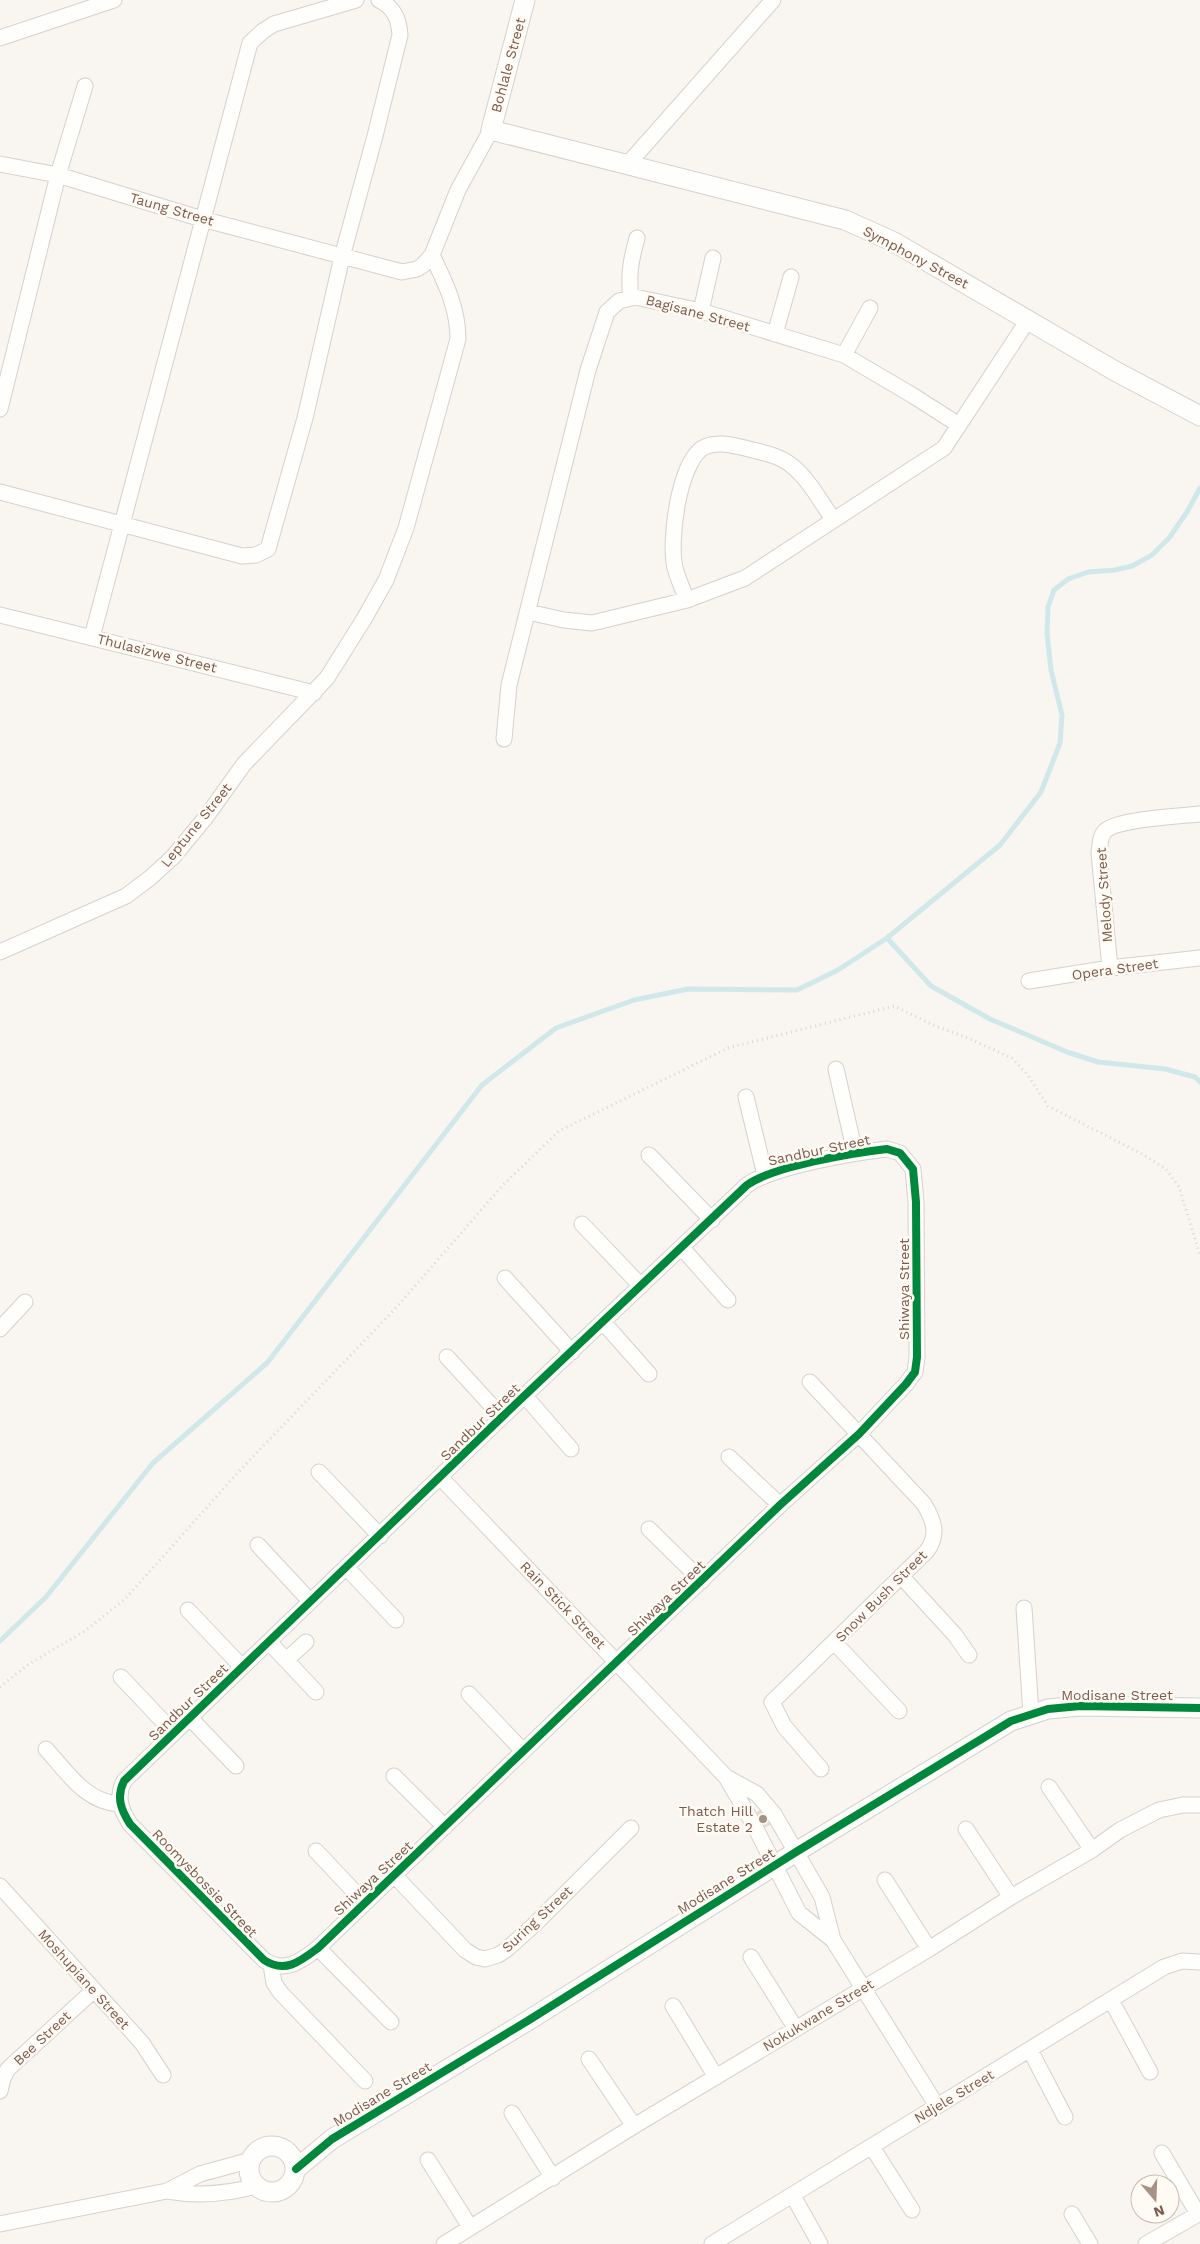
<svg xmlns="http://www.w3.org/2000/svg" width="1200" height="2244" viewBox="0 0 1200 2244" font-family="'Work Sans',sans-serif">
  <rect width="100%" height="100%" fill="#f9f5f0"/>
  <g fill="none" stroke-linecap="round" stroke-linejoin="round">
    <path stroke="#d0e8ea" stroke-width="5" d="M887,938l44,48 59,33 77,33 31,10 67,7 30,8 5,5
      M0,1641l46,-44 107,-134 114,-100 215,-278 74,-57 78,-28 54,-11 109,1 41,-20 49,-32 113,-93 41,-53 19,-49 2,-28 -11,-45 -4,-37 1,-26 6,-17 14,-11 20,-7 27,-2 17,-4 20,-11 17,-17 18,-26 13,-24"/>
  </g>
  <path fill="#e6ded7" stroke="#e2d8d2" d="M763,1809l9,14 -10,6 -9,-14z"/>
  <g fill="none" stroke-linecap="round" stroke-linejoin="round">
    <defs>
      <path id="minor" d="M0,38l114,-38
        M0,164l58,11 144,44 200,53 15,-3 6,-4 9,-10 26,-65 33,-60
        M627,165l146,-165
        M631,298c-3,-22 0,-39 6,-60
        M701,311l12,-53
        M775,334l16,-57
        M844,355l26,-47
        M0,409l58,-234 27,-89
        M0,492l242,64 14,-1 12,-6 37,-131 37,-161 33,-121 25,-101c-1,-16 -6,-28 -21,-35
        M687,600c-4,-10 -9,-21 -12,-32 -6,-27 3,-100 26,-119 13,-9 31,-4 44,-1 15,4 34,7 46,17 18,14 29,36 42,54
        M528,612l36,8 28,3 95,-23 58,-22 199,-130 84,-128
        M0,615l314,78
        M92,637l158,-594 13,-12 11,-7 82,-24
        M504,739l5,-54 79,-315 19,-58 12,-11 16,-4 66,14 143,44 68,40 47,30
        M0,952l126,-56 24,-18 23,-21 33,-40 38,-53 83,-86 37,-59 22,-39 20,-52 52,-189c0,-31 -13,-57 -26,-84
        M1110,968l-11,-115c1,-8 1,-17 6,-22 12,-12 76,-15 95,-17
        M1029,981l81,-13 90,-10
        M836,1069l19,84
        M746,1097l19,78
        M887,1149l13,4 13,16 3,33 1,155 -2,15 -9,12 -47,50 -79,71 -462,443c-17,13 -33,26 -54,12l-134,-136c-9,-14 -14,-27 -6,-43l378,-364 245,-232c27,-19 105,-32 140,-36z
        M649,1155l63,65
        M582,1224l59,62
        M682,1248l46,52
        M505,1278l67,74
        M603,1322l46,52
        M0,1329l25,-27
        M447,1357l55,60
        M810,1382l114,122c10,17 15,30 3,47l-155,151 12,24 37,43
        M525,1396l46,53
        M729,1457l51,48
        M319,1472l61,64
        M440,1477l286,300 28,48 45,88 34,27
        M649,1529l53,52
        M258,1545l52,56
        M346,1567l50,53
        M901,1576l54,59 14,20
        M1024,1608l7,106
        M188,1610l54,57
        M269,1642l47,50
        M834,1642l65,69
        M286,1660l20,-18
        M121,1677l53,56
        M469,1694l54,57
        M190,1718l46,48
        M46,1749c21,23 40,54 74,55
        M394,1776l51,51
        M728,1778l29,16 17,20 48,83 11,43 104,166
        M1049,1787l43,63
        M966,1829l45,68
        M316,1851l49,52
        M395,1876l70,74 11,7 9,2 13,-4 8,-5 28,-25 97,-97
        M885,1880l44,69
        M0,1886l142,157 21,32
        M318,1948l73,74
        M751,1957l45,72
        M271,1965l3,18 6,9 85,89
        M1111,2000l39,72
        M673,2006l43,71
        M1030,2050l35,67
        M589,2059l45,67
        M0,2091l3,-13 5,-9 86,-79
        M512,2113l41,65
        M872,2147l40,63
        M1162,2153l36,61
        M428,2160l42,67
        M167,2191c29,5 61,3 89,-5
        M793,2196l27,48
        M1072,2214l18,30
        M0,2224l167,-33 33,-17 51,-14
        M444,2244l190,-118 295,-177 82,-52 81,-47 28,-20 39,-20 24,-5h17
        M712,2244l452,-277 18,-6 18,1
        M1146,2244l54,-31"/>
      <path id="tertiary" d="M525,0l-34,130 354,90 49,22 221,129 85,45
        M249 2169a23 23 0 1 1 46 0a23 23 0 1 1-46 0Z
        M296,2169l36,-30 197,-119 267,-168 215,-131 37,-12 32,-3 120,2"/>
    </defs>
    <use href="#minor" stroke="#d7d1cb" stroke-width="17"/>
    <use href="#tertiary" stroke="#d7d1cb" stroke-width="21"/>
    <path stroke="#dcd5d0" stroke-width="3" stroke-dasharray="1 4" stroke-linecap="butt" d="M0,1687l29,-23 56,-33 40,-32 117,-131 152,-158 109,-125 56,-54 169,-83 166,-42 39,19 37,14 42,19 15,16 21,32 94,48 24,15 13,18 21,68"/>
    <use href="#minor" stroke="#fefefd" stroke-width="15"/>
    <use href="#tertiary" stroke="#fefefd" stroke-width="19"/>
    <defs>
      <path id="cycleway" d="M887,1149l13,4 13,16 3,33 1,155 -2,15 -9,12 -47,50 -79,71 -462,443c-17,13 -33,26 -54,12l-134,-136c-9,-14 -14,-27 -6,-43l378,-364 245,-232c27,-19 105,-32 140,-36z
        M296,2169l36,-30 197,-119 267,-168 215,-131 37,-12 32,-3 120,2"/>
    </defs>
    <use href="#cycleway" stroke="#fffaf3" stroke-width="11"/>
    <use href="#cycleway" stroke="#00873e" stroke-width="8"/>
  </g>
  <circle fill="#a69286" stroke="#fffaf3" stroke-width="2" cx="763" cy="1819" r="5"/>
  <g text-anchor="middle" dominant-baseline="central" stroke-width="5" stroke-linejoin="round" paint-order="stroke">
    <g font-size="14" fill="#7a5c4d" stroke="#fffaf3">
      <text transform="translate(508 65) rotate(-75)">Bohlale Street</text>
      <text transform="translate(172 209) rotate(16)">Taung Street</text>
      <text transform="translate(916 257) rotate(28)">Symphony Street</text>
      <text transform="translate(698 313) rotate(15)">Bagisane Street</text>
      <text transform="translate(157 653) rotate(14)">Thulasizwe Street</text>
      <text transform="translate(196 825) rotate(-51)">Leptune Street</text>
      <text transform="translate(1104 895) rotate(-94)">Melody Street</text>
      <text transform="translate(1115 969) rotate(-8)">Opera Street</text>
      <text transform="translate(819 1150) rotate(-12)">Sandbur Street</text>
      <text transform="translate(904 1289) rotate(-90)">Shiwaya Street</text>
      <text transform="translate(480 1422) rotate(-44)">Sandbur Street</text>
      <text transform="translate(881 1596) rotate(-45)">Snow Bush Street</text>
      <text transform="translate(666 1598) rotate(-44)">Shiwaya Street</text>
      <text transform="translate(563 1605) rotate(46)">Rain Stick Street</text>
      <text x="1117" y="1695">Modisane Street</text>
      <text transform="translate(188 1702) rotate(-44)">Sandbur Street</text>
      <text transform="translate(373 1878) rotate(-43)">Shiwaya Street</text>
      <text transform="translate(726 1881) rotate(-32)">Modisane Street</text>
      <text transform="translate(205 1883) rotate(46)">Roomysbossie Street</text>
      <text transform="translate(537 1919) rotate(-43)">Suring Street</text>
      <text transform="translate(84 1979) rotate(48)">Moshupiane Street</text>
      <text transform="translate(818 2015) rotate(-31)">Nokukwane Street</text>
      <text transform="translate(42 2038) rotate(-43)">Bee Street</text>
      <text transform="translate(382 2094) rotate(-31)">Modisane Street</text>
      <text transform="translate(954 2096) rotate(-31)">Ndjele Street</text>
    </g>
    <g font-size="14" fill="#7a5c4d" stroke="#fffaf3" text-anchor="end">
      <text x="753" y="1811">Thatch Hill<tspan x="753" dy="16">Estate 2</tspan></text>
    </g>
  </g>
  <g transform="translate(1155 2199) rotate(161)"><circle r="24" fill="#fffaf3" stroke="#cabbb1"/>
  <path d="M0-4L9 19L0 12L-9 19Z" fill="#a69286"/>
  <text y="-8" font-size="14" font-weight="bold" text-anchor="middle" fill="#7a5c4d">N</text>
  </g>
</svg>
